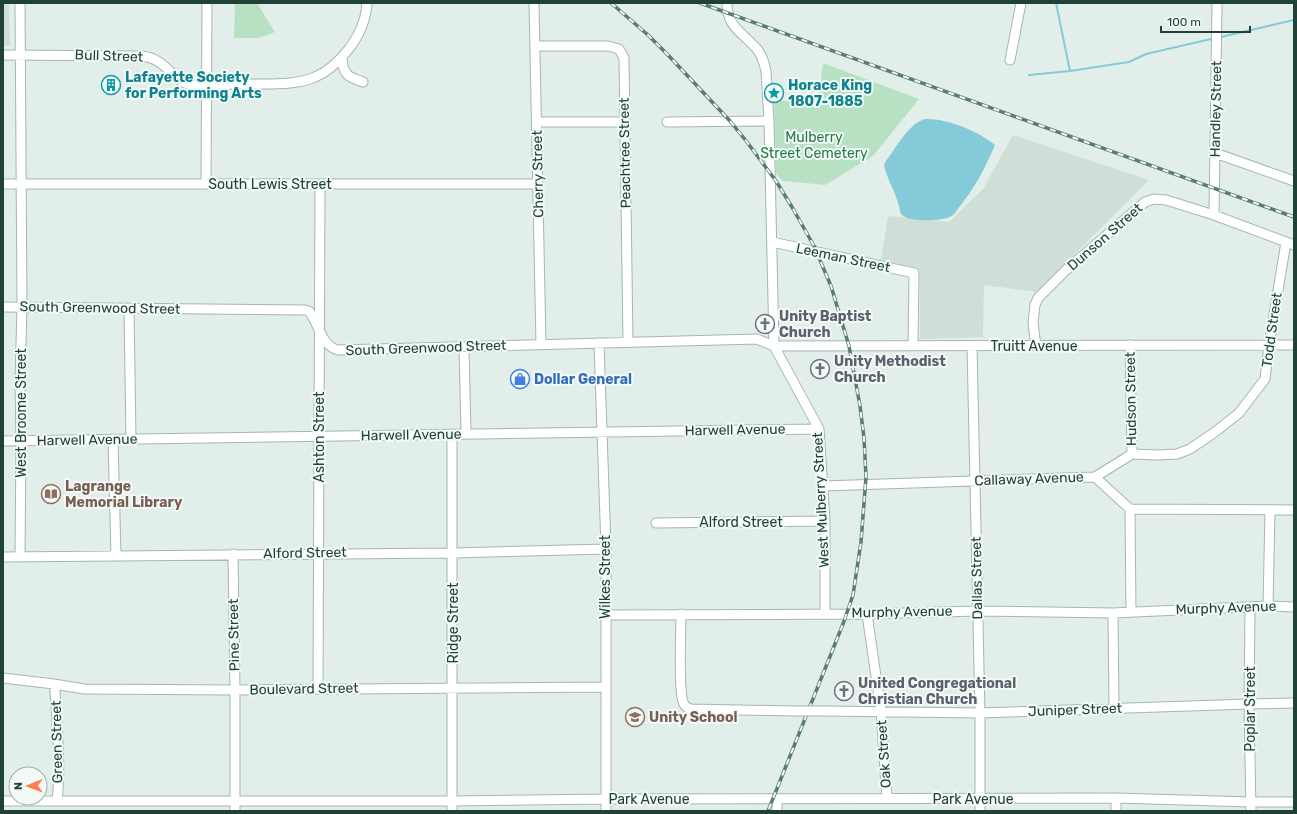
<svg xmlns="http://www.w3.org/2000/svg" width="1297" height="814" viewBox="0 0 1297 814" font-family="Rubik,sans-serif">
  <rect width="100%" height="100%" fill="#e2eee9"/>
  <path fill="#d0ded8" d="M3,3h6l1,43h-7z
    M1013,135l136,45 -112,112 -53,-7 -1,52 -63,2v-69l-39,-10 7,-44 61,6 34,-33z"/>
  <path fill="#b8e1c4" d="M235,3h22l18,29 -16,6h-25z
    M823,63l96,36 -46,57 -48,29 -42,-4 -7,-7 -2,-75 44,7z"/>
  <path fill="#84cad9" d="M925,119c22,-1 53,12 70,26 -9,21 -20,43 -35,61 -3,3 -4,7 -7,9 -8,7 -44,7 -51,0 -3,-3 -2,-8 -4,-12 -3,-11 -10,-23 -13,-34l-1,-4 2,-4c10,-13 23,-38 39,-42z"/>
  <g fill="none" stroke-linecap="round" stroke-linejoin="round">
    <path stroke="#84cad9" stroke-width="2" d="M1056,3l14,68
      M1221,37l73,-17
      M1029,75l41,-4 59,-9 17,-8 65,-15"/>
    <defs>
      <path id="minor" d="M534,3l7,342
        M727,3c0,24 15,29 29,45 6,6 8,15 10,23l3,50 5,225 45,83 6,92v92
        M535,46h73l11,3 5,9 4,284
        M3,55l139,1c25,3 28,23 48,29 21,-1 43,-1 64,-1 20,0 42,1 61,-7 13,-5 24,-16 33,-27 11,-14 18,-29 19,-47
        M342,58c1,17 6,19 21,24
        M1010,60l11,-57
        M537,122h88
        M667,122l102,-1
        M1215,153l79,28
        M3,184h535
        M206,184l1,-181
        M1214,215l3,-212
        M772,242l142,31 -1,72
        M3,307l302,3 4,1 2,3c8,12 11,32 27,36l419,-11 17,7 520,-1
        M129,308l2,131
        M599,343l7,206v262
        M1130,345l2,109
        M972,346l8,367v98
        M1036,346l-3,-23 2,-18 3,-7 27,-27 80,-69 9,-3 12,1 48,15 80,30
        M464,347l2,87
        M452,434v377
        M113,439l3,117
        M3,441l816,-12
        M1095,477l37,-23 26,1 19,-1 13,-5 25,-17 24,-19 26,-34 4,-34 17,-103
        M823,486l272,-9 35,32 164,1
        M1130,509l1,103
        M656,523l169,-2
        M233,554l2,136v121
        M20,556l1,-115 -1,-60 2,-74 -2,-304
        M3,557l450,-4 153,-4
        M1268,606l2,-95
        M1250,608l-1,96 2,107
        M1113,613l1,96
        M681,614c0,16 -3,80 3,90 2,4 4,4 7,5l104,2
        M867,614l14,97 6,88
        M606,615l261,-1 111,-3 135,2 155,-7 26,1
        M3,678l51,6 30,5 151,1 370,-3
        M54,684l1,6c2,37 6,75 2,111
        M318,689l2,-505
        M825,711l155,2 269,-9 45,-1
        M3,801h449l154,-2 510,-1 134,4h44
        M777,811v-12
        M1116,811v-13"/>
    </defs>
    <use href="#minor" stroke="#a4b7b0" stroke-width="11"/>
    <use href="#minor" stroke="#fff" stroke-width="9"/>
    <defs>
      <path id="rail" d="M611,3l37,32 20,20 62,66 17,21 29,39 16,26 22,39 17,40 18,60 11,60 4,32 2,39 -5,65 -8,53 -10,29 -75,187
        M700,3l594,214"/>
    </defs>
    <use href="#rail" stroke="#5a7c74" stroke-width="3.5"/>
    <use href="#rail" stroke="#f3faf6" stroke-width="2" stroke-dasharray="6" stroke-linecap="butt"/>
    <defs>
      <path id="minor-bridge" d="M795,711h30"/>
    </defs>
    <use href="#minor-bridge" stroke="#a4b7b0" stroke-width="11" stroke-linecap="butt"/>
    <use href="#minor-bridge" stroke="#fff" stroke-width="9"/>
  </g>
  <defs>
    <symbol id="building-ring" viewBox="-11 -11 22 22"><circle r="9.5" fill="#f3faf6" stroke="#0f9aa8" stroke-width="1.5"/><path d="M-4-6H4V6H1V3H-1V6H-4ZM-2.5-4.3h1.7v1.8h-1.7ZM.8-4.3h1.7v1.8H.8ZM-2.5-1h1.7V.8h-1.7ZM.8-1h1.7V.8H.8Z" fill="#0f9aa8"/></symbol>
    <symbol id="sight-ring" viewBox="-11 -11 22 22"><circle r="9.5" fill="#f3faf6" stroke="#0f9aa8" stroke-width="1.5"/><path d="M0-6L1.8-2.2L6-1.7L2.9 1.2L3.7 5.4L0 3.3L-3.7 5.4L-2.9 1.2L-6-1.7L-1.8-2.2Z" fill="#0f9aa8"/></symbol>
    <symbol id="church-ring" viewBox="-11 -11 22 22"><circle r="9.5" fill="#f3faf6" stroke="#6b7280" stroke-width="1.5"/><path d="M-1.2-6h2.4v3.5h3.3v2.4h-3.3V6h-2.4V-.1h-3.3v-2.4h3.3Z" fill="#6b7280"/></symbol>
    <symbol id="shop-ring" viewBox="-11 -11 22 22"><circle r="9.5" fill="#f3faf6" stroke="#3f7fe0" stroke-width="1.5"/><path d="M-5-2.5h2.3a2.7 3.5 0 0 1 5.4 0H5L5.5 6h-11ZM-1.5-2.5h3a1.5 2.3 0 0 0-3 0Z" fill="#3f7fe0"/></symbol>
    <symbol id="library-ring" viewBox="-11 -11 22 22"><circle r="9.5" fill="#f3faf6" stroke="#8d6e63" stroke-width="1.5"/><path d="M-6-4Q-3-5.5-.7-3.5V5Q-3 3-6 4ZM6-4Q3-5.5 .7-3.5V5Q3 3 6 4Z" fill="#8d6e63"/></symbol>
    <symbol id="school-ring" viewBox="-11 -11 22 22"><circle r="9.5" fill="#f3faf6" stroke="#8d6e63" stroke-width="1.5"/><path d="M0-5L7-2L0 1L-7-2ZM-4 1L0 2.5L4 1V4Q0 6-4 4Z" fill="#8d6e63"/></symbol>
  </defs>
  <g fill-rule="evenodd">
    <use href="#building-ring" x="100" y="74" width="22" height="22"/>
    <use href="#sight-ring" x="763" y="82" width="22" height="22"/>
    <use href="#church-ring" x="754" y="313" width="22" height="22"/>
    <use href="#church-ring" x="809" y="358" width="22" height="22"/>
    <use href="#shop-ring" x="509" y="368" width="22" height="22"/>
    <use href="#library-ring" x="40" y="483" width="22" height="22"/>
    <use href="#church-ring" x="833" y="680" width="22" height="22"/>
    <use href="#school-ring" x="624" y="706" width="22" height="22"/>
  </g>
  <g text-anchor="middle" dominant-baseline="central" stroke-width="4" stroke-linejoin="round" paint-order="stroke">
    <g font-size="14" fill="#204138" stroke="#f3faf6">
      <text transform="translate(109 56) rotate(2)">Bull Street</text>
      <text transform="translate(1216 109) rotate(-89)">Handley Street</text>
      <text transform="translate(625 153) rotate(-91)">Peachtree Street</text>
      <text transform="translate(538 174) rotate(-91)">Cherry Street</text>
      <text x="270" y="184">South Lewis Street</text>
      <text transform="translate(1105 237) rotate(-41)">Dunson Street</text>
      <text transform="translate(843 258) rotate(12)">Leeman Street</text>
      <text transform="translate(100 308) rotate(1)">South Greenwood Street</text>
      <text transform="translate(1272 330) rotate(-82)">Todd Street</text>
      <text x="1034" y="346">Truitt Avenue</text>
      <text transform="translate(426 348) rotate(-2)">South Greenwood Street</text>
      <text transform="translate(1131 399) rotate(-91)">Hudson Street</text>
      <text transform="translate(21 413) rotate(-90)">West Broome Street</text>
      <text transform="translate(735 430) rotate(-1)">Harwell Avenue</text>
      <text transform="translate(411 435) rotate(-1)">Harwell Avenue</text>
      <text transform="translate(319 437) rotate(-90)">Ashton Street</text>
      <text transform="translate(87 440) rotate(-1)">Harwell Avenue</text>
      <text transform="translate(1029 479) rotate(-2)">Callaway Avenue</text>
      <text transform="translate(821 500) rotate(-93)">West Mulberry Street</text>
      <text x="741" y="522">Alford Street</text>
      <text transform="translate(305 553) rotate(-1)">Alford Street</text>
      <text transform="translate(605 577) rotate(-90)">Wilkes Street</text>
      <text transform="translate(977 578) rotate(-91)">Dallas Street</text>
      <text transform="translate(1226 608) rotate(-2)">Murphy Avenue</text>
      <text transform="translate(902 612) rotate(-1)">Murphy Avenue</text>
      <text transform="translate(453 623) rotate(-90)">Ridge Street</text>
      <text transform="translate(234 635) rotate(-91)">Pine Street</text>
      <text transform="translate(304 689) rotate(-1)">Boulevard Street</text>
      <text transform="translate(1250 709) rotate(-90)">Poplar Street</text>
      <text transform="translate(1075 710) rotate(-2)">Juniper Street</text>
      <text transform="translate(57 742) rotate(-91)">Green Street</text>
      <text transform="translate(884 754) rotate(-94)">Oak Street</text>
      <text x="649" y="799">Park Avenue</text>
      <text x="973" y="799">Park Avenue</text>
    </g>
    <g font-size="14" font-weight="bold" fill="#0d838f" stroke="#f3faf6" text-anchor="start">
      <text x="125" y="77">Lafayette Society<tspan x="125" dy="16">for Performing Arts</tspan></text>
      <text x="788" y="85">Horace King<tspan x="788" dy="16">1807-1885</tspan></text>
    </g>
    <g font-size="14" fill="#257c48" stroke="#f3faf6">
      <text x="814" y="137">Mulberry<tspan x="814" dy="16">Street Cemetery</tspan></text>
    </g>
    <g font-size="14" font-weight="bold" fill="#5b616d" stroke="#f3faf6" text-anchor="start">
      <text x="779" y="316">Unity Baptist<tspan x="779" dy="16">Church</tspan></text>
      <text x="834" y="361">Unity Methodist<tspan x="834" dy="16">Church</tspan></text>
      <text x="858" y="683">United Congregational<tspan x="858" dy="16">Christian Church</tspan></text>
    </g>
    <g font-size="14" font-weight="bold" fill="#366cbe" stroke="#f3faf6" text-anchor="start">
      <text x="534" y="379">Dollar General</text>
    </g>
    <g font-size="14" font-weight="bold" fill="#785e54" stroke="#f3faf6" text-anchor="start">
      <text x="65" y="486">Lagrange<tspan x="65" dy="16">Memorial Library</tspan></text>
      <text x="649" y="717">Unity School</text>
    </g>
  </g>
  <rect width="1297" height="814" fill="none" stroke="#204138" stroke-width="8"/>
  <g transform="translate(28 786) rotate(269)"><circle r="19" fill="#f3faf6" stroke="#9fb0aa"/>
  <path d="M0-3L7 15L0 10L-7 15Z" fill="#ff7d4f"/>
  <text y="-6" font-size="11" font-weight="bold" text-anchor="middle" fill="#204138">N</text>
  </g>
  <path d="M1161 26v6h89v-6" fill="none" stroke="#204138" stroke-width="2"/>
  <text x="1167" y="26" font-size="12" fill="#204138" stroke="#f3faf6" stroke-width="3" paint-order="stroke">100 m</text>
</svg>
